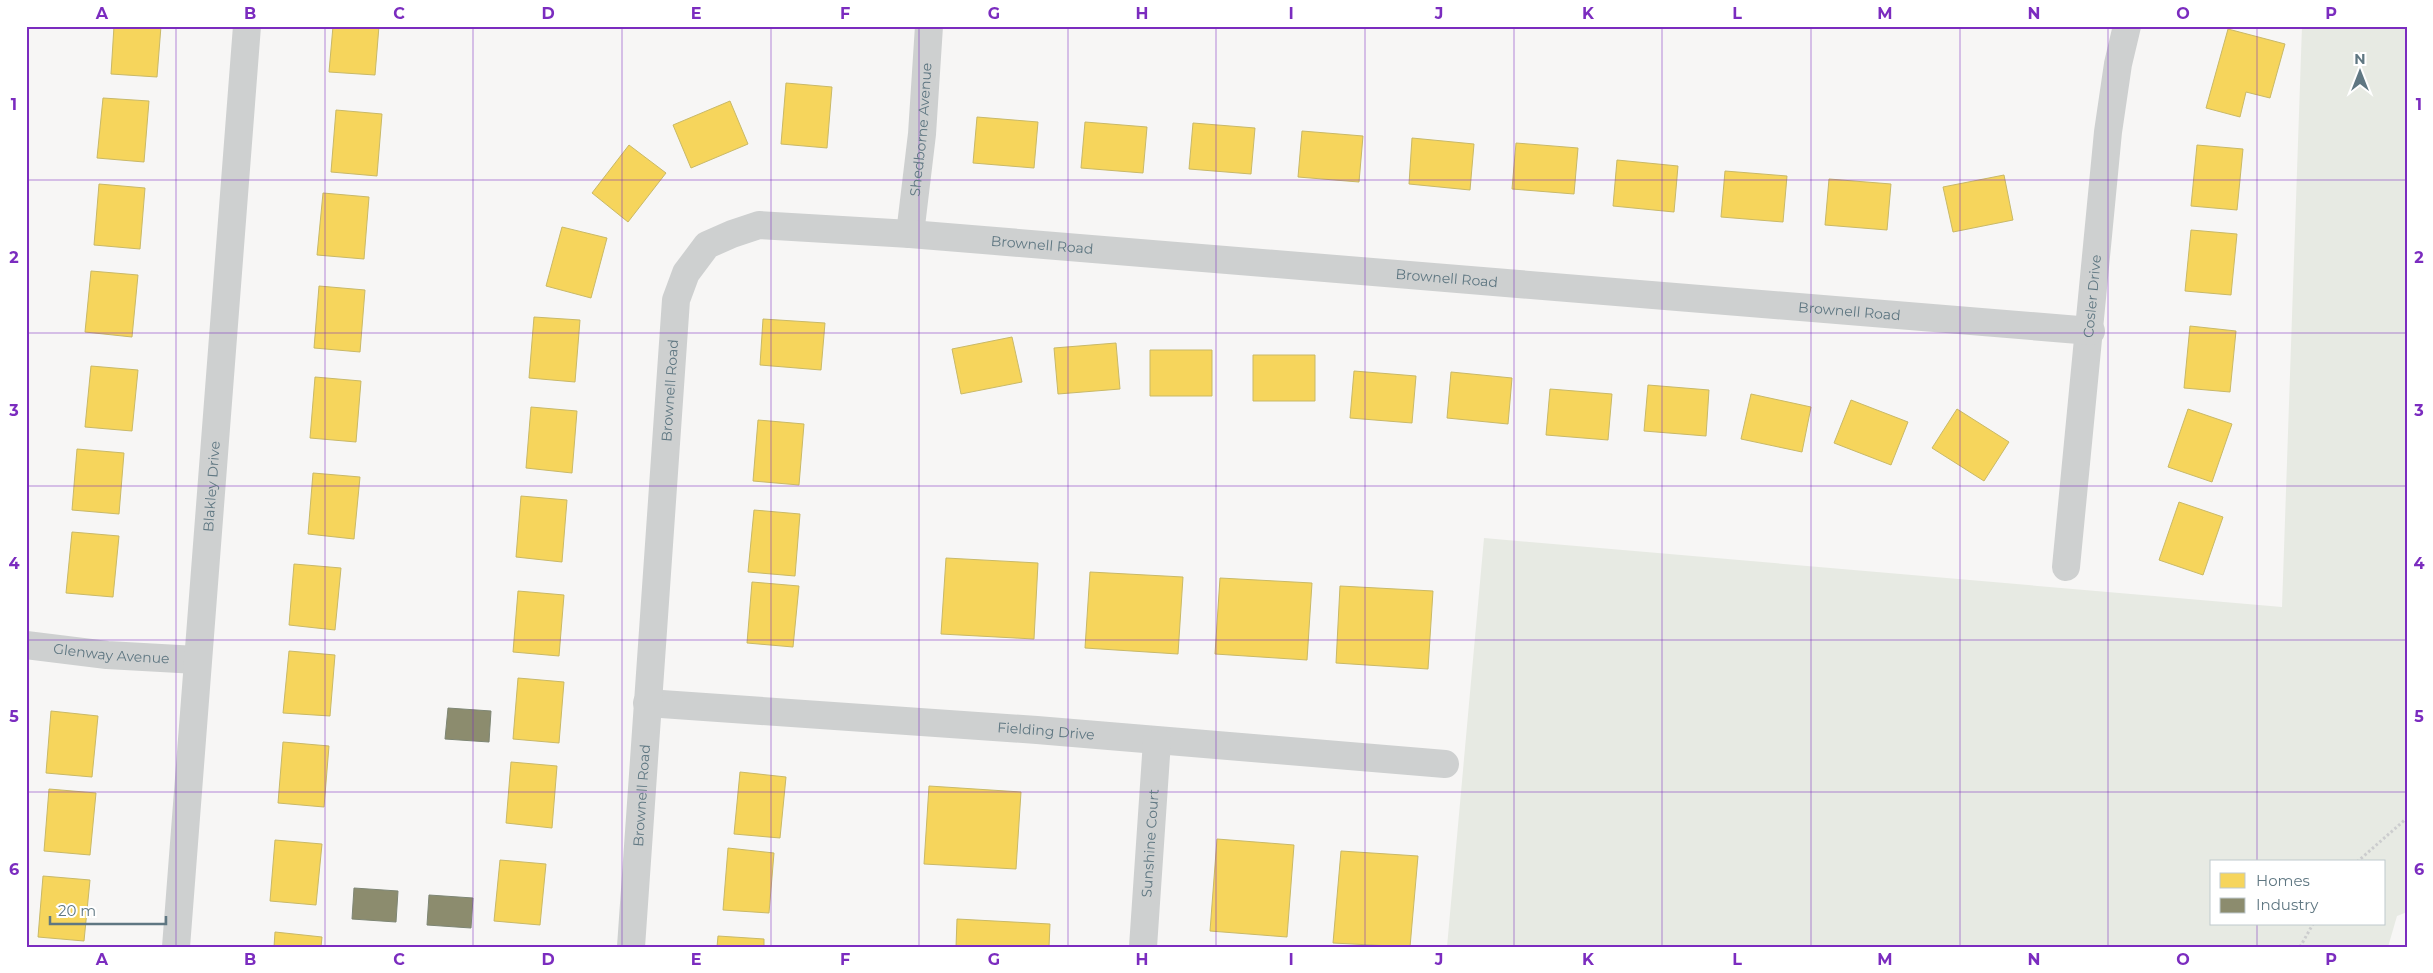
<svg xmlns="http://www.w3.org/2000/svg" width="2433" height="973" viewBox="0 0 2433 973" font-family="Montserrat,sans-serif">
  <rect width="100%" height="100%" fill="#f7f6f5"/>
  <path fill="#e7eae3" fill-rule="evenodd" d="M2302,26h105v886l-10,4 -9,31h-941l37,-409 798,69zM2212,862h172v62h-172z"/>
  <path fill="#f6d55c" stroke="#c9b967" d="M114,26h47l-4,51 -46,-3z
    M333,26h46l-4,49 -46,-3z
    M2228,29l57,15 -15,54 -24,-6 -6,25 -34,-9z
    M786,83l46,4 -5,61 -46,-4z
    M103,98l46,3 -5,61 -47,-4z
    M730,101l18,43 -57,24 -18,-43z
    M336,110l46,4 -5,62 -46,-4z
    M977,117l61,5 -4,46 -61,-5z
    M1085,122l62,5 -4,46 -62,-5z
    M1193,123l62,5 -4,46 -62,-5z
    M1302,131l61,5 -4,46 -61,-5z
    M1412,138l62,6 -4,46 -61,-6z
    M1516,143l62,5 -4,46 -62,-5z
    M629,145l37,28 -38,49 -36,-29z
    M2197,145l46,4 -6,61 -46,-4z
    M1617,160l61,6 -4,46 -61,-6z
    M1725,171l62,5 -4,46 -62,-5z
    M2004,175l9,45 -60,12 -10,-45z
    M1829,179l62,5 -4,46 -62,-5z
    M99,184l46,4 -5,61 -46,-4z
    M323,193l46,4 -5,62 -47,-4z
    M562,227l45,11 -16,60 -45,-12z
    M2191,230l46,4 -6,61 -46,-4z
    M91,271l47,4 -6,62 -47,-5z
    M319,286l46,4 -5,62 -46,-4z
    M534,317l46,3 -5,62 -46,-4z
    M763,319l62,4 -4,47 -61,-5z
    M2190,326l46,5 -6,61 -46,-4z
    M1012,337l10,45 -61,12 -9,-45z
    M1116,343l4,46 -62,5 -4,-46z
    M1150,350h62v46h-62z
    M1253,355h62v46h-62z
    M91,366l47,4 -6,61 -47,-4z
    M1354,371l62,5 -4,47 -62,-5z
    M1451,372l61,6 -4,46 -61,-6z
    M315,377l46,4 -5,61 -46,-4z
    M1648,385l61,5 -3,46 -62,-5z
    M1550,389l62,5 -4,46 -62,-5z
    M1751,394l60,13 -9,45 -61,-13z
    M1851,400l57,22 -17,43 -57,-22z
    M531,407l46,4 -5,62 -46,-5z
    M1957,409l52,33 -25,39 -52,-33z
    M2188,409l44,15 -20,58 -44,-15z
    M758,420l46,4 -5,61 -46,-4z
    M77,449l47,4 -5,61 -47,-4z
    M313,473l47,4 -6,62 -46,-5z
    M521,496l46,4 -5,62 -46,-5z
    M2179,502l44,15 -20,58 -44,-15z
    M754,510l46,4 -5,62 -47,-4z
    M72,532l47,4 -6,61 -47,-4z
    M946,558l92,5 -4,76 -93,-5z
    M294,564l47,4 -6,62 -46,-5z
    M1090,572l93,5 -5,77 -93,-6z
    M1220,578l92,5 -5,77 -92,-6z
    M752,582l47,4 -6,61 -46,-4z
    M1340,586l93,5 -5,78 -92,-6z
    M518,591l46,4 -5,61 -46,-4z
    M289,651l46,4 -5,61 -47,-3z
    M518,678l46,4 -5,61 -46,-4z
    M51,711l47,5 -6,61 -46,-4z
    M283,742l46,4 -5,61 -46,-4z
    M511,762l46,4 -5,62 -46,-5z
    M740,772l46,5 -6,61 -46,-4z
    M929,786l92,6 -5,77 -92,-5z
    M49,789l47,4 -6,62 -46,-4z
    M1217,839l77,6 -7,92 -77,-6z
    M275,840l47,4 -6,61 -46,-4z
    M728,848l46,5 -5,60 -46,-3z
    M1341,851l77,5 -8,91 -77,-4z
    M500,860l46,4 -6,61 -46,-4z
    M43,876l47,4 -6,61 -46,-4z
    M957,919l93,5 -1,23h-93z
    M275,932l47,5 -1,10h-47z
    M718,936l46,3v8h-47z"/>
  <path fill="#8c8c6e" stroke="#7e8674" d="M448,708l43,3 -2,31 -44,-3z
    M354,888l44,3 -2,31 -44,-3z
    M429,895l44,3 -2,30 -44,-3z"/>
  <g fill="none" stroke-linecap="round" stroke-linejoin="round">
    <path stroke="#cccdce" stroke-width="3" stroke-dasharray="2.5 2.5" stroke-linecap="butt" d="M2357,862l50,-44
      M2300,947l13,-23"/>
    <g stroke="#ced0d0" stroke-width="28">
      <path id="s1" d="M910,234l12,-100 7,-108"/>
      <path id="s2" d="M2066,567l42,-435 10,-68 9,-38"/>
      <path id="s3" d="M26,645l81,10 90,5"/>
      <path id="s4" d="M647,703l390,27 408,34"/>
      <path id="s5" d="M176,947l71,-921"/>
      <path id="s6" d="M631,947l45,-647 10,-27 21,-28 25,-11 27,-9 151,9 1181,97"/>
      <path id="s7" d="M1143,947l14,-206"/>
    </g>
  </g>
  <path fill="none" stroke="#7b2cbf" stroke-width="1" stroke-opacity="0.55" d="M176,26v921M325,26v921M473,26v921M622,26v921M771,26v921M919,26v921M1068,26v921M1216,26v921M1365,26v921M1514,26v921M1662,26v921M1811,26v921M1960,26v921M2108,26v921M2257,26v836M26,180h2381M26,333h2381M26,486h2381M26,640h2381M26,792h2381M2257,924v23"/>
  <g text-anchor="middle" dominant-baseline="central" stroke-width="5" stroke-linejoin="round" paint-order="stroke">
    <g font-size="14" fill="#5f7782" stroke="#fff">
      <text stroke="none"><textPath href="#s1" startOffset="105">Shedborne Avenue</textPath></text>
      <text stroke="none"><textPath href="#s6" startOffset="1052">Brownell Road</textPath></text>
      <text stroke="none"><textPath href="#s6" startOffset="1458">Brownell Road</textPath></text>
      <text stroke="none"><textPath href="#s2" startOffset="272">Cosler Drive</textPath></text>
      <text stroke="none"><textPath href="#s6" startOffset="1862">Brownell Road</textPath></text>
      <text stroke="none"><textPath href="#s6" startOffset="558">Brownell Road</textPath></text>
      <text stroke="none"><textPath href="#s5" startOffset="462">Blakley Drive</textPath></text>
      <text stroke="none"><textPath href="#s3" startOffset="86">Glenway Avenue</textPath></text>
      <text stroke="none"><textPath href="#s4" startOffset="400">Fielding Drive</textPath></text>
      <text stroke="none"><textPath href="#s6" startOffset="152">Brownell Road</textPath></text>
      <text stroke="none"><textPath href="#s7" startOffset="104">Sunshine Court</textPath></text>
    </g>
  </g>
  <rect width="2433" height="973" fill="none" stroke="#ffffff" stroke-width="55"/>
  <rect x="2210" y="860" width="175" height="65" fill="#ffffff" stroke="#bfc9cd"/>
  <rect x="2220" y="873" width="25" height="15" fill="#f6d55c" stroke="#bfc9cd"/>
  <text x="2256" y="886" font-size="15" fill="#5f7782">Homes</text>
  <rect x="2220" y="898" width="25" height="15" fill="#8c8c6e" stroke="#bfc9cd"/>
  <text x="2256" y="910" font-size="15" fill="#5f7782">Industry</text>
  <g transform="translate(2360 72)" stroke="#ffffff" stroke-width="4" paint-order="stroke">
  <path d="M0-4L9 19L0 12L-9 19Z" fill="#5f7782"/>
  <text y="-8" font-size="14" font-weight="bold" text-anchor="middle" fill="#5f7782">N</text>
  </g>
  <path d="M50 916v8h116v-8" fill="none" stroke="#5f7782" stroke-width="2.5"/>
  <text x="58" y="916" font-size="15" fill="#5f7782" stroke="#ffffff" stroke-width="4" paint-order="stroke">20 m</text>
  <rect x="28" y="28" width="2378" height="918" fill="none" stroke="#7b2cbf" stroke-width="2"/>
  <g font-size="16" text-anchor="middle" font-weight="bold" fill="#7b2cbf">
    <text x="102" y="19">A</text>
    <text x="250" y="19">B</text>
    <text x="399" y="19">C</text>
    <text x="548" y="19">D</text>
    <text x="696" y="19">E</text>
    <text x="845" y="19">F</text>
    <text x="994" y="19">G</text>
    <text x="1142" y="19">H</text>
    <text x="1291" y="19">I</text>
    <text x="1439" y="19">J</text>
    <text x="1588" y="19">K</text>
    <text x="1737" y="19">L</text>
    <text x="1885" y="19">M</text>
    <text x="2034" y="19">N</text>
    <text x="2183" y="19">O</text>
    <text x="2331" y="19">P</text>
    <text x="14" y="110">1</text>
    <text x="2419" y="110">1</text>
    <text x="14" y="263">2</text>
    <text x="2419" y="263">2</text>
    <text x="14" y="416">3</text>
    <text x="2419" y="416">3</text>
    <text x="14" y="569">4</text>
    <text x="2419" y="569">4</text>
    <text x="14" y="722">5</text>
    <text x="2419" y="722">5</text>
    <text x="14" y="875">6</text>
    <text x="2419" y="875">6</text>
    <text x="102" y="965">A</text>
    <text x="250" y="965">B</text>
    <text x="399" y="965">C</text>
    <text x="548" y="965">D</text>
    <text x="696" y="965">E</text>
    <text x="845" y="965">F</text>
    <text x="994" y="965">G</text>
    <text x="1142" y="965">H</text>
    <text x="1291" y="965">I</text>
    <text x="1439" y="965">J</text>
    <text x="1588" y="965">K</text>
    <text x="1737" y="965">L</text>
    <text x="1885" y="965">M</text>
    <text x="2034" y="965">N</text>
    <text x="2183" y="965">O</text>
    <text x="2331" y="965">P</text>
  </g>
</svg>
